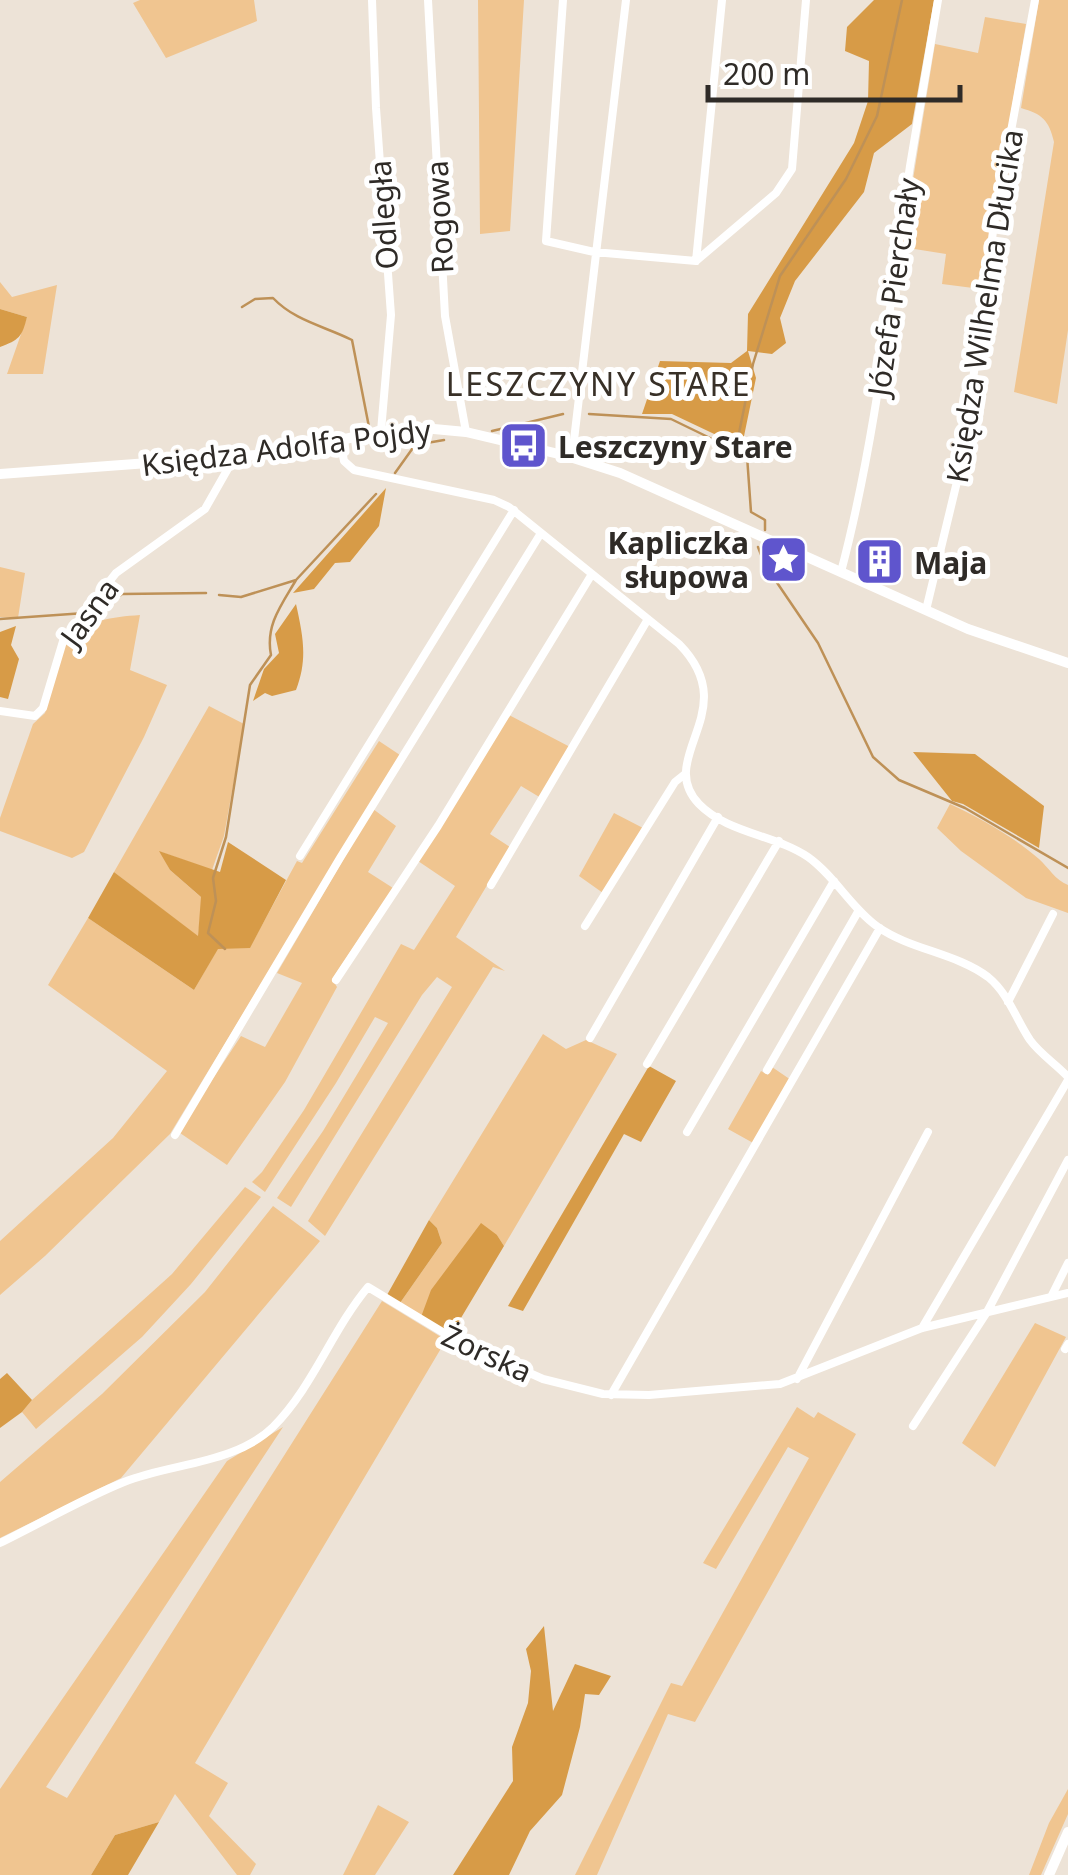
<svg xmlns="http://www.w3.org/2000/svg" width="1068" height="1875" viewBox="0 0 1068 1875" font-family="'Noto Sans',sans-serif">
  <rect width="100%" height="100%" fill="#ede3d7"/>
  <path fill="#f0c590" d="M140,0h114l3,21 -91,37 -33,-55z
    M478,0h46l-14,231 -30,3z
    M1039,0h29v330l-11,74 -43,-12 40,-250c-5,-22 -12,-28 -33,-34z
    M985,17l41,7 -45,265 -39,-5 4,-30 -44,-7 33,-203 43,9z
    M0,282l12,15 45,-12 -14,89h-36l20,-57 -27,-8z
    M0,567l25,6 -7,45 -18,-1z
    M140,615l-10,55 37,15 -23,52 -60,115 -12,6 -72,-27v-13l33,-94 12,-11 21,-72c21,-21 46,-24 74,-26z
    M209,706l35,18 -20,112 -12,34 -51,-18 9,18 32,28 -4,39 -84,-65z
    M509,715l63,33 -31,50 -20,-12 -31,48 20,13 -54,90 49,34 -12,-4 -168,269 -17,-15 144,-234 -15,-10 -15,18 -131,212 -14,-9 46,-67 65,-108 -13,-6 -39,66 -71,109 -13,-10 10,-10 42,-62 97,-166 13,6 41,-64 -37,-25z
    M379,741l21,14 -230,379 -125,122 -45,39v-54l113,-103 54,-67 -119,-86 40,-67 106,72 24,-42 32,-1 47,-86 5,2z
    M950,804c30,14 64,33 89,55 10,9 16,21 29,26v28l-42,-15 -65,-47 -24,-23z
    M373,809l23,17 -28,46 25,16 -61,91 5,8 -52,95 -58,83 -47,-32 1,-6 60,-91 24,11 37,-64 -25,-10z
    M614,813l29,15 -40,65 -24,-17z
    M543,1034l23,15 20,-9 31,14 -113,192 -7,-11 -76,82 -21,-14 42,-60 -5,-15 -8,-8z
    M772,1067l19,13 -36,64 -27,-15 33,-58 7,4z
    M245,1187l16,10 -70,87 -49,53 -106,92 -14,-17 10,-12 140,-126z
    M273,1206l47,35 -199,237 -121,60v-56l102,-88 103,-102z
    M382,1301l64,39 -251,423 33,20 -19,33 47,48 -6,11h-13l-62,-81 -16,28 -44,13 -24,40h-91v-86l227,-328 56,-34 -237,360 21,11z
    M1035,1323l31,14 -71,130 -33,-24z
    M797,1407l17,11 4,-6 38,22 -161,288 -27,-8 -71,161h-22l96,-192 11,3 127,-228 -21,-11 -72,122 -13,-6z
    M1068,1789v25l-27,61h-12l20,-52z
    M378,1805l31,17 -34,53h-32z"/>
  <path fill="#d79b47" d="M874,0h60l-22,124 -38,29 -10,39 -69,89 -15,37 6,25 -14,11 -24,-3 8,27 -13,63h-14l-57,-27h-30l18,-53 71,2 16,-12 1,-37 106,-171 14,-42 1,-40 -24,-10 2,-24z
    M0,309l27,8c-5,20 -8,23 -27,30z
    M386,488l-7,38 -29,36 -15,1 -21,26 -21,4z
    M296,604c7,32 12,55 0,86l-24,6 -7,-3 -12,8 11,-32 15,-16 -4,-19z
    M16,626l-5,19 8,14 -11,40 -8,-2v-65z
    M913,752l62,2 69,52 -5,42 -76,-44 -11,-3z
    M228,842l58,38 -36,68 -32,1 -24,41 -106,-72 26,-46 84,64 3,-39 -31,-27 -11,-19 61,21z
    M649,1066l27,15 -35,61 -17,-8 -101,177 -15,-5z
    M429,1220l8,8 5,15 -42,60 -13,-8z
    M481,1223l16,12 7,11 -52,87 -31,-16 10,-27z
    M7,1373l25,27 -10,12 -22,16v-49z
    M544,1626l9,85 22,-47 36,12 -12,19 -14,-1 -5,33 -18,68 -32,36 -21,44h-56l60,-94 -1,-34 16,-44 3,-32 -5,-22z
    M159,1822l-31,53h-37l24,-40z"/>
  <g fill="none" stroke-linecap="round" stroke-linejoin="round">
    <path stroke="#be9157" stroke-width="2.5" d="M242,307l13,-8 18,-1c22,23 51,28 79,42l17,87
      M589,414l82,5 76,37 4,56 14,8v10
      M492,431l71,-17
      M376,444l39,1
      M736,448l17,-84 27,-88 66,-97 31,-63 25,-116
      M395,473l20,-28 29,-5
      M758,547l7,18 53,78 55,114 26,23 66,28 103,60
      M219,595l22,2 55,-17 80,-86
      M99,612l23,-18 84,-1
      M0,619l85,-6
      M225,949l-17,-16 8,-32 -3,-23 13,-41 24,-152 21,-30c-6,-30 11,-51 25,-75"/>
    <path stroke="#fff" stroke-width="8" d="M372,0l4,108 15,207 -10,116
      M428,0l17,316 21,116
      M563,0l-17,241 48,11 102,9 80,-68 16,-24 14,-169
      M696,261l26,-261
      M340,440l4,21 10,9 140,30 15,7 170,137c66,67 -25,113 20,160 28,29 77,31 109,53 27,19 43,51 70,70 33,23 78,26 110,50 20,16 28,42 42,63 10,14 26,24 38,37
      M572,457l54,-457
      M841,572c35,-133 49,-270 69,-406 9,-56 19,-111 28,-166
      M926,610l36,-149 32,-237 41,-224
      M0,711l35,5 8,-8 21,-70 23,-16 9,-13 5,-17 15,-19 89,-64 29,-51
      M300,856l214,-346
      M491,885l157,-266
      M585,926l90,-144 10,-8
      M336,980l102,-154 154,-252
      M1008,1002l45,-88
      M590,1038l128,-221
      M647,1064l132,-223
      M767,1070l92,-160
      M687,1132l147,-251
      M175,1135l165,-277 201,-325
      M1052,1295l16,-32
      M922,1328l146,-248
      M1065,1349l3,-5
      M797,1379l131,-247
      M611,1395l269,-467
      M913,1426l74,-114 81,-152
      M0,1543c41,-20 82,-44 124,-61 48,-19 111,-18 149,-55 40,-40 59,-97 95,-140l86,52 89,40 60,15 46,1 131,-11 142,-56 146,-35"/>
    <path stroke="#fff" stroke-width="10" d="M0,474l282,-21 99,-22 42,-3 43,4 101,24 53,17 348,156 100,34
      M1049,1875l19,-43"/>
  </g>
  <defs>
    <symbol id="bus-square" viewBox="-11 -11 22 22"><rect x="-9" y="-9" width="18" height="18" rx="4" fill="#5f55cd" stroke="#fff"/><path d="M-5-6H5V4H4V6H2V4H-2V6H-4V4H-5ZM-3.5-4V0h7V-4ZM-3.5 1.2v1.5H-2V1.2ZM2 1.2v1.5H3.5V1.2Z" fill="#fff"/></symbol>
    <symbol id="sight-square" viewBox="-11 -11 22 22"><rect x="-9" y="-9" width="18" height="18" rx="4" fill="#5f55cd" stroke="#fff"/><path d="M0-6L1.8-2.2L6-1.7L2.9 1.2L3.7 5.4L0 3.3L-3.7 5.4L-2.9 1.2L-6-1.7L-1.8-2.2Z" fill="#fff"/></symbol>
    <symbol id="building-square" viewBox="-11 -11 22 22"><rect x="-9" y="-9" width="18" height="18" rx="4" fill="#5f55cd" stroke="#fff"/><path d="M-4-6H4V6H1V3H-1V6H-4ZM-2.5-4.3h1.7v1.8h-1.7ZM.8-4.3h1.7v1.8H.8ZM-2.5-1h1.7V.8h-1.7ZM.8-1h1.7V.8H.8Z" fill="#fff"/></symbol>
  </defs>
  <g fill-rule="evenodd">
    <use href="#bus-square" x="496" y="418" width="55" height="55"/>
    <use href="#sight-square" x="756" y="532" width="55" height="55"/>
    <use href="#building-square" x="852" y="534" width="55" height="55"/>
  </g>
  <g text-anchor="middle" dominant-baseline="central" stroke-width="10" stroke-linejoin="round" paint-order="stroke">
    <g font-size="30" fill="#2f2b27" stroke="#fff">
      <text transform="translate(383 215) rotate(-94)">Odległa</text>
      <text transform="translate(439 217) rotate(-93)">Rogowa</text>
      <text transform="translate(893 287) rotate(-82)">Józefa Pierchały</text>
      <text transform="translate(984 306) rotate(-81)">Księdza Wilhelma Dłucika</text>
      <text transform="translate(286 447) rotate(-7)">Księdza Adolfa Pojdy</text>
      <text transform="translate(89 612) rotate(-54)">Jasna</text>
      <text transform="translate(487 1353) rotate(25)">Żorska</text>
    </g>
    <g font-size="30" font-weight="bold" fill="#2f2b27" stroke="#fff" text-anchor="start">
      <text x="558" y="446">Leszczyny Stare</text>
      <text x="749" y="542" text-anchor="end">Kapliczka<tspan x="749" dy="34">słupowa</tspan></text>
      <text x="914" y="562">Maja</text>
    </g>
    <g font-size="32" letter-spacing="2.5" fill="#383027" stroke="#fff">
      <text x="599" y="383">LESZCZYNY STARE</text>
    </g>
  </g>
  <path d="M708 85v15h252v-15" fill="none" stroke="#2f2b27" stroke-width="5"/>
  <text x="723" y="85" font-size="30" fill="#2f2b27" stroke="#ffffff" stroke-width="8" paint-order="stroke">200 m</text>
</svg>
